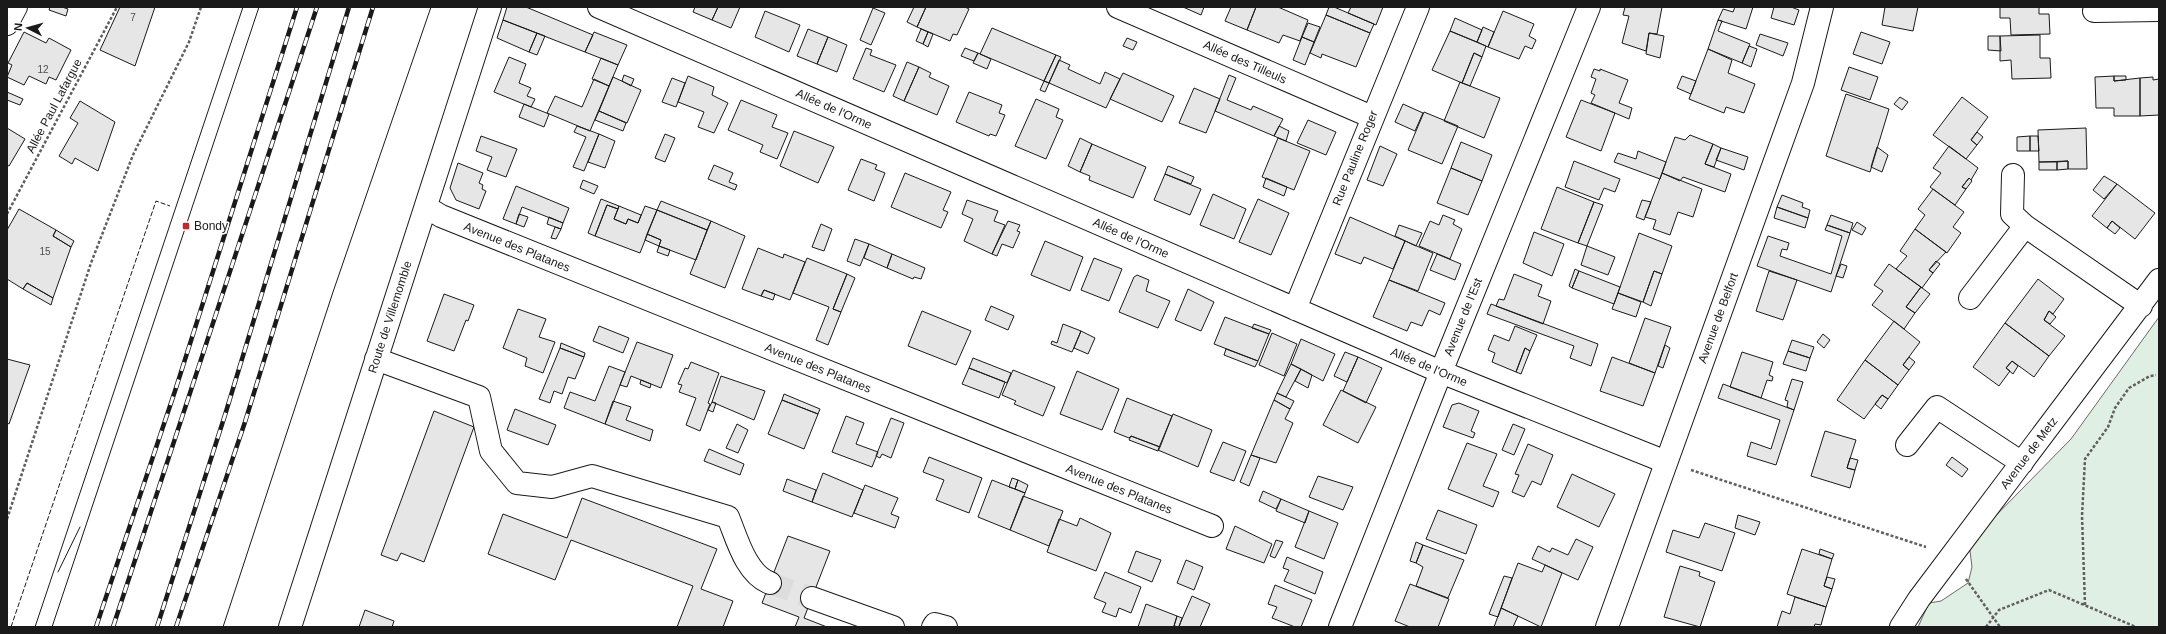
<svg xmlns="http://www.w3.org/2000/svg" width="2166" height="634" viewBox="0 0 2166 634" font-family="Helvetica,sans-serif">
  <rect width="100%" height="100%" fill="#fff"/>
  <path fill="#e0efe3" stroke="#6a6a6a" d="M2159,317v310h-241l11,-24 12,-2 27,-18 4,-16 -3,-24 102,-104z"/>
  <path fill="#e6e6e6" stroke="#1a1a1a" d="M50,7h12l6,2 -2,7 -17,-6z
    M120,7h35l-20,59 -35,-16z
    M507,7h19l67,28 -8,17 -82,-32z
    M695,7h23l-6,13 -19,-8z
    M718,7h22l-9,21 -19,-8z
    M914,7h12l-9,20 -10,-5z
    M926,7h39l4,2 -12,26 -4,-1 -3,7 -33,-14z
    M1183,7h21l-3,8z
    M1231,7h25l-9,23 -22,-9z
    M1256,7h22l30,13 -8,21 -17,-6 -4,8 -32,-13z
    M1329,7h5l40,17 -4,9 -44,-18z
    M1351,7h-1h33l-7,18 -28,-12z
    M1625,7h37l-5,27 -8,-1 -3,18 -24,-8 7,-27 -6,-1z
    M1735,7h18l-7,22 -28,-9 5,-11 10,3z
    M1774,7h17l8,3 -5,15 -23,-7z
    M1885,7h33l-5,24 -31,-6z
    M2000,7h39v7h10l1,20 -39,1 -1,-17h-10z
    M873,8l12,5 -14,32 -11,-5z
    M765,11l35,14 -11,27 -34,-15z
    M1503,11l31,13 -5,12 7,4 -4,9 -7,-3 -6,13 -31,-12z
    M1326,15l44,18 -14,34 -34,-13 -1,4 -11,-5z
    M1455,18l27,12 -5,12 -27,-11z
    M503,20l34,13 -8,19 -32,-14z
    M1718,20l4,1 -4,10 32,13 -8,19 -34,-14z
    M1308,23l12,4 -6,15 -12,-5z
    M1483,27l11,5 -6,15 -11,-5z
    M992,28l64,27 -12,26 -64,-27z
    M808,29l20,8 -11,27 -20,-8z
    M921,29l7,3 -5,12 -7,-3z
    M1450,31l36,15 -4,11 -8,-4 -12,30 -30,-13z
    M24,32l22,11 3,-5 22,12 -15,30 -7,-3 -3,7 -17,-8 -5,9 -17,-8 5,-12 -4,-2z
    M594,32l33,13 -9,20 -33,-13z
    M928,32l5,2 -5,13 -5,-3z
    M1861,32l29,10 -8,22 -29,-10z
    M537,33l8,3 -8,19 -8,-3z
    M1649,33l15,3 -4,22 -14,-4z
    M1760,34l28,9 -5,13 -27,-11z
    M2040,35v23h10l1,20 -39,1 -1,-19 -11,1v-25z
    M1988,36h12l1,15 -13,-1z
    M828,37l19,8 -10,27 -20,-8z
    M1302,37l12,5 -9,23 -12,-5z
    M1127,38l10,4 -4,8 -10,-4z
    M1749,46l8,3 -6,18 -9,-4z
    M866,48l6,2 -2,5 26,10 -12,27 -31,-13z
    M965,48l13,5 -4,8 -13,-5z
    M1708,49l24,11 -4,13 27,11 -11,29 -18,-6 -2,6 -35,-14z
    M978,53l13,6 -4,10 -14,-6z
    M1474,53l8,4 -12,29 -8,-3z
    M1056,55l5,2 -12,26 -5,-2z
    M509,57l17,7 -7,19 12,5 -4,8 8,3 -4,8 -37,-15z
    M601,58l17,7 -9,21 -17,-7z
    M1059,60l11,5 -2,4 32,15 5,-12 15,7 -14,29 -57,-25z
    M907,62l12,5 -15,34 -11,-5z
    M919,67l12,6 -2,4 20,9 -12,29 -33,-14z
    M1849,67l29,10 -8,23 -29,-10z
    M1594,69l6,2v-2l28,11 -9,23 13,5 -3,11 -38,-16 4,-8 -4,-2 5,-14 -5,-2z
    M1123,73l51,23 -12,26 -52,-23z
    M624,75l10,4 -3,7 -9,-5z
    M1229,75l7,3 -9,22 24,10 2,-4 30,13 -9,17 -59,-25z
    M688,76l26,11 -2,8 16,8 -14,30 -16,-6 6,-15 -26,-10z
    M1682,76l14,5 -5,13 -14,-6z
    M2114,76h12v4l-12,1z
    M2114,76v5l26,-3v38h-26v-8h-18l-1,-31z
    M613,77l28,13 -14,33 -28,-12z
    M2153,77v3l6,-1v36l-19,1v-38z
    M672,78l13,5 -9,24 -14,-5z
    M594,79l15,7 -19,45 -43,-18 8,-17 27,11z
    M1044,81l5,2 -4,9 -5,-2z
    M1460,82l40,16 -16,40 -40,-17z
    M1194,88l26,11 -14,34 -27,-10z
    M7,92l16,7 -3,6 -13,-5z
    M969,92l33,13 -3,8 6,2 -9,21 -6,-2 -1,2 -33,-14z
    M1846,94l43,15 -19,63 -44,-16z
    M1900,97l8,5 -6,8 -8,-6z
    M1962,97l26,20 -17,23 6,5 -11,14 -33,-24z
    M1036,99l23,10 -3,8 7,3 -17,39 -31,-13z
    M741,100l36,15 -5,12 16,6 -11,26 -17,-7 3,-7 -35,-15z
    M1581,100l34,13 -14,38 -35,-14z
    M80,101l35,21 -17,49 -23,-13 -3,6 -13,-8 19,-33 -8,-5z
    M524,104l25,10 -5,13 -25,-10z
    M1403,104l20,9 -8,18 -20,-9z
    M599,111l27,12 -3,8 -28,-11z
    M1424,112l34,14 -16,38 -34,-14z
    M1308,120l28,12 -10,23 -29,-12z
    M577,126l22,8 -15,37 -11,-4 13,-30 -12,-5z
    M1279,126l10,5 -3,10 -12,-5z
    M7,128l18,11 -16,27 -2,-1z
    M2086,128l1,41h-19v-8l-29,1 -1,-32z
    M794,131l40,16 -16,36 -38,-17z
    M1977,132l6,5 -6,8 -6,-5z
    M599,134l16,7 -10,27 -17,-6z
    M665,134l10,4 -10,24 -10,-4z
    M1690,135l23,9 -8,20 26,10 -6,18 -42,-15 -3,4 -18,-8 13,-36 10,3z
    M481,136l36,13 -11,28 -19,-7 5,-13 -16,-6z
    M2030,136v15h-13v-14z
    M2030,136h8l1,15h-9z
    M1080,138l12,6 -12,28 -12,-6z
    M1278,138l32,13 -16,39 -32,-13z
    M1461,142l31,13 -10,26 -31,-13z
    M1092,144l54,23 -13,31 -44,-18 1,-4 -10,-4z
    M1713,144l8,4 -7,19 -9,-3z
    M1380,146l17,8 -14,32 -16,-6z
    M1949,146l29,22 -7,12 -2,-2 -7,9 4,2 -11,16 -25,-18 11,-14 -8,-5z
    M1877,147l11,8 -6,17 -11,-5z
    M1721,148l27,9 -4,13 -28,-10z
    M1638,151l28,11 -6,17 -46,-17 4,-9 18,6z
    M861,159l16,6 -2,4 10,4 -11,28 -26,-11z
    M1574,161l46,18 -5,13 -11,-4 -5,12 -34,-13z
    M2068,161v8l-11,1v-8z
    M2039,162h18v8h-18z
    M458,163l25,10 -4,10 4,2 -1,4 4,2 -7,18 -23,-9 -6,-12z
    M714,165l19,8 -4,9 8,3 -2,5 -27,-11z
    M1168,166l26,11 -3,7 -26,-10z
    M1451,168l31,13 -14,34 -31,-12z
    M905,173l46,19 -8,18 5,2 -7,16 -50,-21z
    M1662,173l40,16 -9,28 -15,-5 -8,23 -17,-6 3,-9 -11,-3z
    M1165,174l36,15 -11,26 -36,-15z
    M2104,176l13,8 -13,15 -11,-9z
    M1266,178l21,9 -3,9 -21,-9z
    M1969,178l3,3 -6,8 -4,-2z
    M583,180l15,6 -4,8 -14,-6z
    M2117,184l38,29 -20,26 -23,-18 -5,7 -15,-12z
    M516,186l53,22 -6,15 -41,-16 -6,17 -13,-5z
    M1557,187l37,15 -16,41 -37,-14z
    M1933,189l31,23 -11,15 8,6 -14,20 -32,-24 10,-14 -7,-6z
    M1213,194l33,15 -12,30 -34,-14z
    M1782,195l21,8 -1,4 8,3 -2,8 -31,-11z
    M601,199l18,7 -1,3 -11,-4 -12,31 -7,-3z
    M1258,199l31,14 -18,42 -32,-13z
    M967,200l31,11 -4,10 11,4 -13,29 -28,-13 9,-22 -11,-5z
    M1642,200l9,2 -7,18 -8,-3z
    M661,201l50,20 -4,9 -50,-20z
    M1594,202l9,3 -16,41 -9,-3z
    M607,205l11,4 -4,10 12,5 2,-5 10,4 7,-17 12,4 -17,43 -45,-17z
    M619,206l22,9 -3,8 -10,-4 -2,5 -12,-5z
    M1777,207l31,11 -3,10 -31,-10z
    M19,209l37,21 -3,6 18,11 -18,51 -26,-15 -4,6 -16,-10v-49z
    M657,210l50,20 -11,30 -37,-14 2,-6 -14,-6z
    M519,214l9,3 -4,10 -8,-3z
    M1443,215l12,5 -2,4 9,5 -12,30 -31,-13 11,-25 9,4z
    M1831,215l22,8 -3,10 -23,-8z
    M549,217l14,6 -2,6 -14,-5z
    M1350,217l55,24 -12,28 -29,-12 -3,7 -26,-10z
    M711,221l34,15 -20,52 -35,-14z
    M1008,221l12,4 -3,6 3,1 -7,16 -11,-4 -5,12 -5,-2z
    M2112,221l8,7 -5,6 -8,-6z
    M1857,222l9,6 -4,7 -10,-5z
    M821,224l11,5 -8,22 -12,-4z
    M1399,225l23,8 -6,13 -21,-10z
    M1827,225l23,8 -19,59 -74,-26 11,-30 21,7 -2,7 -5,-1 -2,7 51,18 11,-38 -17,-6z
    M555,227l6,2 -5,10 -5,-1z
    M1915,229l31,23 -17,18 4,3 -11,15 -26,-19 11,-13 -7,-5z
    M56,230l18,11 -3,6 -18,-11z
    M1534,232l30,12 -12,32 -29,-13z
    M1639,233l33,13 -10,28 -8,-3 -11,31 -25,-9z
    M647,234l14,6 -2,6 -14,-6z
    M855,239l14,5 -9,22 -13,-5z
    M1045,241l38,16 -13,34 -39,-16z
    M1405,241l28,12 -15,38 -29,-11z
    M869,244l23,10 -5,14 -23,-10z
    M659,246l11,4 -2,6 -11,-4z
    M1587,246l28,11 -7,18 -27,-10z
    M758,248l25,10 1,-4 21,8 -15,38 -26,-10 -3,6 -19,-7z
    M892,254l33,14 -4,11 -7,-2 -1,2 -26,-11z
    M1437,254l24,10 -6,16 -25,-10z
    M807,258l40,16 -14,35 8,3 -13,33 -12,-5 13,-33 -36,-14z
    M1094,258l28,11 -13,32 -28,-11z
    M1936,261l4,3 -7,9 -4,-3z
    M1841,264l6,2 -4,12 -7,-2z
    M1889,264l32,23 -15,20 9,6 -11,16 -32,-24 11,-14 -9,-6z
    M1575,269l4,2 -7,17 -3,-2z
    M1579,271l41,16 -6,17 -42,-16z
    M1654,271l8,3 -11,32 -8,-4z
    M1769,271l28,9 -14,40 -27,-9z
    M847,274l8,4 -14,34 -8,-3z
    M1514,274l28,11 -4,11 13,5 -8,23 -47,-18 3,-7 5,1z
    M1137,275l12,5 -3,11 24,10 -12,27 -39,-16 15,-35z
    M2038,279l26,20 -11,15 -4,-3 -5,9 21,16 -16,20 -44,-33z
    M1389,280l56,23 -5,12 -11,-5 -7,16 -11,-4 -4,9 -34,-14z
    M27,283l26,15 -2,7 -28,-16z
    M1921,287l9,7 -15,19 -9,-6z
    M1188,289l26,13 -13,29 -26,-11z
    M764,290l11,4 -2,6 -12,-4z
    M1618,293l23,9 -5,15 -24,-8z
    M444,294l30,11 -6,16 -2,-1 -12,31 -27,-10z
    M1491,304l107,40 -7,22 -21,-8 4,-12 -87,-32z
    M991,306l23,10 -6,14 -23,-10z
    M518,309l28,10 -7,18 16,5 -12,31 -18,-7 2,-8 -24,-10z
    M922,311l49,20 -15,34 -48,-19z
    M2049,311l7,6 -6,7 -6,-4z
    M1225,317l44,17 -11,27 -44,-17z
    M1645,318l26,9 -16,46 -26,-10z
    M1894,321l26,21 -17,23 6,5 -11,15 -33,-25z
    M2005,323l44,33 -15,21 -22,-16 -6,7 4,3 -11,15 -26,-19z
    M1063,324l18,7 -9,21 -21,-8 1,-3 5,2z
    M1254,324l17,6 -2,4 -17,-6z
    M599,326l30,12 -6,15 -30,-12z
    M1515,326l22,9 -7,16 -5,-3 -9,24 -24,-10 3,-9 -7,-3 6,-15 15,6z
    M1081,331l14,7 -7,16 -14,-6z
    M1272,333l25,11 -13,32 -25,-11z
    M1823,334l7,6 -6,8 -7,-6z
    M1301,339l34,15 -12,27 -32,-17z
    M1792,340l22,7 -4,11 -22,-7z
    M637,342l36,13 -12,33 -30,-12 -4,11 -7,-2z
    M561,343l24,10 -1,4 -24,-9z
    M1665,345l5,3 -7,20 -5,-2z
    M560,348l24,9 -9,22 -7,-2 -6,17 -8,-3 -4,12 -11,-4z
    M1525,348l5,3 -9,23 -5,-2z
    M1226,349l32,12 -3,6 -31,-12z
    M1788,351l22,7 -4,13 -23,-7z
    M1345,352l13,5 -11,25 -13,-6z
    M1742,352l31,10 -4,13 4,2 -1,4 -5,-1 -6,18 -31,-11z
    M1358,357l24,11 -16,35 -23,-12z
    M1612,357l43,16 -12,33 -43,-15z
    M1909,357l6,5 -6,8 -6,-5z
    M973,358l38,15 -4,10 -38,-15z
    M7,359l23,6 -21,59 -2,-1z
    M1865,360l33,25 -10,14 -6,-4 -18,24 -27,-19z
    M2012,361l6,5 -5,8 -7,-6z
    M691,362l28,11 -11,30 2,1 -10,27 -14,-6 10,-27 -17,-6 3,-7 -4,-1 7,-16 3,1z
    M1291,364l10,5 -15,28 -9,-4z
    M609,366l16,6 -20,52 -41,-16 6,-16 25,9z
    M969,368l36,14 -6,16 -37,-14z
    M1301,369l11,6 -4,13 -13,-7z
    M1013,370l42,17 -12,29 -29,-12 2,-3 -14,-6z
    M1077,371l42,18 -17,41 -42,-16z
    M721,376l44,15 -11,29 -42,-18z
    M1792,379l11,3 -9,28 -7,-3 1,-6 -3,-1z
    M641,380l10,4 -1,4 -10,-4z
    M1723,384l71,26 -18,55 -29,-9 4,-14 20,7 9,-29 -62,-22z
    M1341,390l35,17 -18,36 -35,-18z
    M1277,393l17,8 -4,8 -16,-9z
    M784,394l36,15 -2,5 -36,-14z
    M1882,395l6,4 -7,10 -6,-5z
    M1127,398l45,18 -12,31 -29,-11 -2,2 -15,-6z
    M782,400l36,14 -14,35 -36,-15z
    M1274,400l16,9 -5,10 8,4 -17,40 -25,-8z
    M613,401l18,6 -5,13 27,10 -3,11 -45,-17z
    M712,402l4,1 -3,9 -5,-2z
    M1459,403l20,8 -8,20 4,2 -2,5 -30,-11 9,-22z
    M515,409l41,16 -8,20 -41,-15z
    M434,411l40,16 -50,135 -23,-9 -4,8 -16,-6z
    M1173,414l39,16 -14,37 -40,-17z
    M846,416l18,7 -8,21 22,8 -6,15 -40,-15z
    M891,418l13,5 -13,35 -9,-4 -2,4 -4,-2z
    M737,424l11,6 -10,23 -12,-5z
    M1513,424l12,5 -11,26 -12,-5z
    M1825,431l31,9 -9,28 8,2 -5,18 -39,-12z
    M1131,436l29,11 -2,4 -29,-11z
    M1223,442l23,9 -12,30 -24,-9z
    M1467,443l30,11 -14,32 16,6 -6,15 -45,-18z
    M1528,444l25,11 -12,30 -9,-4 -8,16 -12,-5 7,-17 -4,-1z
    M709,449l35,15 -4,11 -36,-14z
    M1251,455l9,3 -11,28 -9,-4z
    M929,457l53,21 -13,35 -33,-13 8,-20 -21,-8z
    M1952,457l16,12 -6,8 -16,-12z
    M1850,458l8,2 -3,10 -8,-2z
    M823,473l40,17 -11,27 -40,-15z
    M1572,474l43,20 -16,33 -42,-20z
    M1318,476l35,11 -10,23 -34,-13z
    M1012,478l6,2 -3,9 -6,-2z
    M787,479l29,11 -4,12 -29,-11z
    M992,480l33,13 -15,37 -32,-13z
    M1018,480l10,5 -3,8 -10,-4z
    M865,485l33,13 -7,16 8,3 -4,11 -41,-15z
    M1263,491l18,8 -5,10 -17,-8z
    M1023,496l40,15 -14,35 -39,-16z
    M582,498l135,51 -16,40 32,12 -10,26h-46l16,-41 -122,-46 -16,40 -67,-26 15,-40 64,24z
    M1281,499l28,12 -4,12 -29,-12z
    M1438,510l39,15 -11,29 -40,-15z
    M1309,511l29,12 -14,36 -29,-12z
    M1738,515l22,7 -5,13 -20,-7z
    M1080,518l31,15 -15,38 -49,-19 12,-33 18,7z
    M1705,523l30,10 -13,38 -56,-19 7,-22 26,8z
    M1235,526l37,18 -8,19 -38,-14z
    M788,536l42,15 -26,67 23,9h-32l4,-10 -37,-14z
    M1576,539l17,8 -15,33 -46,-21 6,-13 12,6 2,-4 16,7z
    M1276,540l7,2 -8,16 -5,-2z
    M1416,542l7,3 -7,18 -6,-2z
    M1423,545l41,15 -16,38 -32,-12 7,-19 -7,-4z
    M1802,549l30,10 -8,27 8,3 -6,18 -39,-13z
    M1820,549l14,5 -2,5 -13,-5z
    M1136,551l25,9 -9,22 -24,-10z
    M1287,557l36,15 -8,22 -31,-13 5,-11 -6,-2z
    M1186,560l17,7 -9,23 -17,-7z
    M1518,563l24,9 3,-7 17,8 -21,54 -40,-19z
    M1680,566l20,6 -1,4 16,6 -15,45 -36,-10z
    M1105,572l36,15 -10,26 -12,-5 -3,9 -14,-5 4,-9 -12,-5z
    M1504,576l8,2 -14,39 -9,-3z
    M1827,577l8,2 -3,10 -8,-3z
    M1410,584l39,15 -11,28h-28l-15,-6z
    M1275,585l37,15 -11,27h-6l-23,-9 5,-11 -9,-3z
    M1192,596l18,8 -10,23h-20l-1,-1z
    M1795,597l31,10 -5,18 -6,-1 -1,3h-37l5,-16 8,3z
    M1146,604l31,12 -3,10 4,1h-40z
    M1501,608l17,8 -5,11h-19z
    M365,610l29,11 -2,6h-33z
    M1177,616l5,2 -3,9 -5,-1z"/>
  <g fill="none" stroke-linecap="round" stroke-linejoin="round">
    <path stroke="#ddd" stroke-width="22" stroke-dasharray="22 11" stroke-linecap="butt" d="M770,583l42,15"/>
    <defs>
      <path id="minor" d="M599,7l842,365 225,90
        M1118,7l254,110
        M2094,11l65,-1
        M7,24l9,-17
        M2013,175l-1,39 13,12 116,80
        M426,207l15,9 771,310
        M1970,298l55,-72
        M1295,309l123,-302
        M376,359l103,38 12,54 26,32 35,4 40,-11 136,41c9,22 18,57 42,66
        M1907,445l30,-38 85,56
        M812,598l81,29
        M290,627l200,-620
        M933,627l2,-3 11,3
        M1340,627l101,-255 148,-365
        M1607,627l196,-544 19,-76
        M1901,627l18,-28 240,-319"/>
    </defs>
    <use href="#minor" stroke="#1a1a1a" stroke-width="24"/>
    <path stroke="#5f5f5f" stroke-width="2.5" stroke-dasharray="3 2" stroke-linecap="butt" d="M7,214l110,-207
      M1691,470l235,77
      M7,519l84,-256 42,-108 56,-113 12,-35
      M1966,579l34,48
      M2085,605l-3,-89 3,-57 23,-32 7,-19 14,-20 21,-12 6,-1
      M1986,627l13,-17 50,-20 87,37"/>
    <use href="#minor" stroke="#fff" stroke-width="22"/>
    <path stroke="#1a1a1a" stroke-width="1" d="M58,572l22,-45
      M35,627l208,-620
      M52,627l207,-620
      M223,627l110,-335 98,-285"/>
    <defs>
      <path id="rail" d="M96,627l79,-236 122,-384
        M113,627l204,-620
        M157,627l68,-212 124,-408
        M176,627l69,-205 128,-415"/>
    </defs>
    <use href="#rail" stroke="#1a1a1a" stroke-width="4.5"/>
    <use href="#rail" stroke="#fff" stroke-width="3" stroke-dasharray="9" stroke-linecap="butt"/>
    <path stroke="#1a1a1a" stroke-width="1" stroke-dasharray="5 2" stroke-linecap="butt" d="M11,627l145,-426 14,5"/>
  </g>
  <rect fill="#c62828" stroke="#fff" stroke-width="1.5" x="182" y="222" width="8" height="8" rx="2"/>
  <g text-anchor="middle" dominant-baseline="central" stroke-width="3" stroke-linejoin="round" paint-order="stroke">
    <g font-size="10" fill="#4d4d4d">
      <text x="133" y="17">7</text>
      <text x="43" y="69">12</text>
      <text x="45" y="251">15</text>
    </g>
    <g font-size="12" fill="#1a1a1a" stroke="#fff">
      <text transform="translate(1245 62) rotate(24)">Allée des Tilleuls</text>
      <text transform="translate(54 106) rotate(-62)">Allée Paul Lafargue</text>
      <text transform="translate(834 109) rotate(24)">Allée de l'Orme</text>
      <text transform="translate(1355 158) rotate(-68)">Rue Pauline Roger</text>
      <text transform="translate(1131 238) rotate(24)">Allée de l'Orme</text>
      <text transform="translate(517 247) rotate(22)">Avenue des Platanes</text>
      <text transform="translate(390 317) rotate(-72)">Route de Villemomble</text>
      <text transform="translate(1463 317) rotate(-68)">Avenue de l'Est</text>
      <text transform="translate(1718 318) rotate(-70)">Avenue de Belfort</text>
      <text transform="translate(1429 367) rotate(23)">Allée de l'Orme</text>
      <text transform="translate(818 368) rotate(22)">Avenue des Platanes</text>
      <text transform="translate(2029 453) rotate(-53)">Avenue de Metz</text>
      <text transform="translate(1119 489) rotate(22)">Avenue des Platanes</text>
    </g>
    <g font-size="12" fill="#1a1a1a" stroke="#fff" text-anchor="start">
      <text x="194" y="226">Bondy</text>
    </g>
  </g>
  <rect width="2166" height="634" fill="none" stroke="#1a1a1a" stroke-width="16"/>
  <g transform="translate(28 28) rotate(276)" stroke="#ffffff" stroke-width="3" paint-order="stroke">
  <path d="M0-3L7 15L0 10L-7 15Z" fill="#1a1a1a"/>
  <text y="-6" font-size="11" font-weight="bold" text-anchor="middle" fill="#1a1a1a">N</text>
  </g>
</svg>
